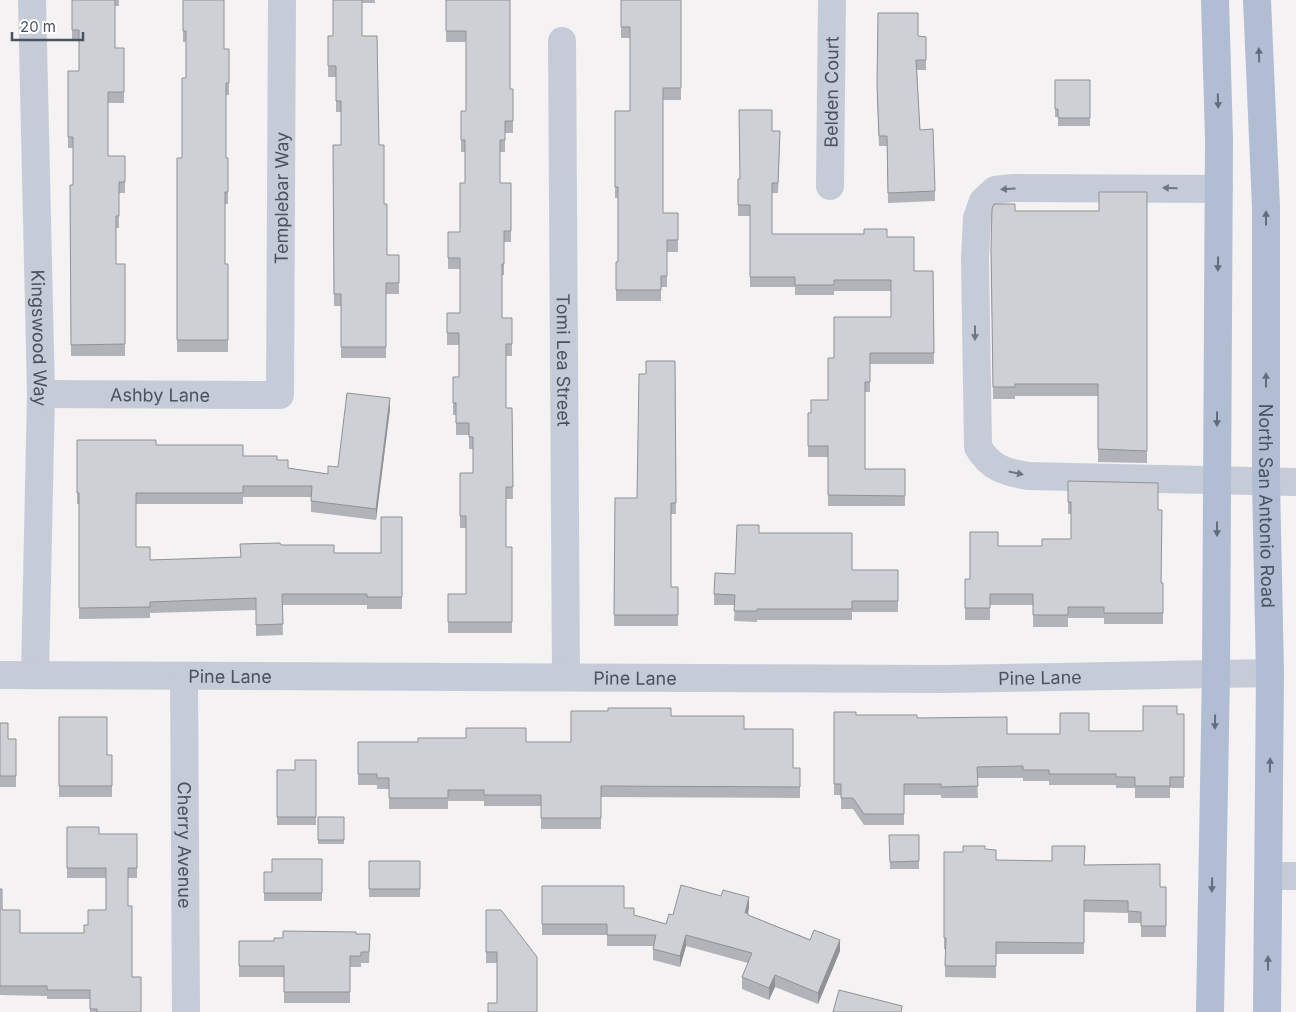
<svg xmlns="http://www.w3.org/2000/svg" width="1296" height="1012" viewBox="0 0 1296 1012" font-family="Inter,sans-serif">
  <rect width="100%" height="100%" fill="#f4f2f2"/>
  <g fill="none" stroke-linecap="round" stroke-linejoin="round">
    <g stroke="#c5ccd7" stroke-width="28">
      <path id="s1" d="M32,0l9,394 -6,281"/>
      <path id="s2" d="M562,41l4,636"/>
      <path id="s3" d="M830,186l2,-186"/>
      <path d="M1219,189l-206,-1 -18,2 -12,11 -6,17 -2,42 3,187c12,21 27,25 50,29l268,6"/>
      <path id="s4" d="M41,394l239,1 2,-395"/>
      <path id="s5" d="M0,675l944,4 326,-6"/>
      <path id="s6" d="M184,677l2,335"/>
      <path d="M1269,876h27"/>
    </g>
    <g stroke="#b0bdd2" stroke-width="28">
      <path id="s7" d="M1257,0l9,207v275l4,191 -3,339"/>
      <path d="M1210,1012l6,-339 3,-534 -4,-139"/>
    </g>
  </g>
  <path fill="#b1b3b8" d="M72,0h47v6h-4v42h9v55h-16v53h17v37h-6v35h-3v36h9v92h-54l-1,-171h3v-37h-5v-77h11v-30h-7z
    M183,0l41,49h5v46h-3v63h2v46h-3v60h3v88h-51v-194h5l4,-80v-36h-3z
    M333,0h42v3h-13v33l17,109 5,59 3,51h12v39h-13v64h-45v-52h-7l-1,-149 8,-12v-33h-5v-35h-8v-41h5z
    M446,0l64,89h3v44h-8v19h-5v31h11v59h-7v33h-2v43h10v38h-6v52h6l1,91h-7v48h6v86h-64v-39h18v-66h-6v-55h13v-24h-4v-14h-13v-20h-3v-38h6v-32h-12v-32h13v-44h-12v-37h12l5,-49v-31h-4v-41h5v-69h-20z
    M621,0h60v100h-18v113h15v39h-11v35h-6v14h-45v-39h2v-64h-3v-87h15v-73h-9z
    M918,36l8,1v33h-9l3,60 15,61v10l-47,2 -1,-57h-8l-2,-51z
    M1055,80h35v46h-32v-9h-3z
    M772,131l8,10 -2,52h-6v41l115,3 27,34h19l1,93h-64v28h-5v77h40v37h-77v-49h-20v-44h3l17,-13 6,-42 57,-41v-26h-57v4h-39v-8h-45v-71h-12v-37h2z
    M1147,192v271l-49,-1v-66h-83v3h-22l-2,-151 24,-37h84z
    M675,361l1,153h-5v73h7v39h-64l1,-128h22l9,-124z
    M390,409l-14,111 -65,-8v-15h-68v7h-107v43l14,13 90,-3 41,-12 53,8h47l21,-36v92h-35v-4h-85l1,30 -27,1v-26l-106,3v5l-71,1v-115h-2v-64l79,5 121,15 11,8 40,6 10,-7z
    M1068,481l90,29 3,73h2v41h-59v-6h-36v9h-35v-22h-43v15h-25v-41h5l28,-33h44l29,-7v-25h-3z
    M759,533l93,37h46v42h-46v8h-95v2l-23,-1 1,-16h-21v-11l21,-20z
    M834,712l22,3 61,3 90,16h53l29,-3h54l34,-17h7v74h-14v10h-35v-10h-19v-3h-67v-4h-26v-3h-46l1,20h-37v-3h-37v30h-40l-11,-16h-12v-14h-7z
    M671,716l73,13 49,39h7v30l-199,-1v32h-60v-23h-57v-5h-36v8h-59v-20h-12v-4h-19v-43h213z
    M59,717l48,38h5v42h-53z
    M0,723l8,16h8v48h-16z
    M316,760v65h-39v-55h18z
    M318,817h26v27h-26z
    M67,827l32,7h38v44h-9v28l4,71 9,35h-51v-13h-43v-3l-47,-1v-106l2,21 18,23h64l4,-8 18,-15v-32h-39z
    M889,835h30v34h-29z
    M985,849l11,11 88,5 76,22h6v50h-25v-14h-13v-10l-44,-1v42h-88v24l-51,-1v-28h-1v-97h19z
    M322,859v42h-58v-29h8z
    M369,861h51v36h-51z
    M542,886l82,22 10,7 32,9 7,-9 76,-7 -1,7 92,36 -22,53 -43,-17 -6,13 -27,-11v-12l6,-14 -62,-17 -6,21 -27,-7v-14h-46v-11h-65z
    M486,910l51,102 -40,-9v-40h-11z
    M356,934h14l-1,29h-8v4h-11v36h-66v-26h-45v-36h35l9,-3z"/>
  <path fill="#909296" d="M390,398v11l-14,111v-11z
    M749,897v11l-4,16v-11z
    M686,935v11l-6,21v-11z
    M840,940v11l-22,53v-11z
    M775,975v12l-6,13v-12z"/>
  <path fill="#ced0d6" stroke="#909296" d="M72,0h43v48h9v44h-16v64h17v26h-6v34h-3v48h9v80l-54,1 -1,-160h3v-48h-5v-66h11v-41h-7z
    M183,0h41v49h5v34h-3v75h2v34h-3v72h3v76h-51v-182h5v-80h4v-47h-3z
    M333,0h29v36h15l2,109h5v59h3v51h12v28h-13v64h-45v-53h-7l-1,-149h8v-44h-5v-35h-8v-30h5z
    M446,0h64v89h3v32h-8v19h-5v43h11v48h-7v33h-2v54h10v26h-6v64h6l1,79h-7v60h6v75h-64v-28h18v-78h-6v-43h13v-36h-4v-14h-13v-20h-3v-26h6v-44h-12v-20h13v-55h-12v-26h12v-49h5v-43h-4v-29h5v-80h-20z
    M621,0h60v88h-18v125h15v27h-11v36h-6v14h-45v-28h2v-75h-3v-76h15v-84h-9z
    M878,13h40v23l8,1v23h-10l4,70 13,-1 2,62 -47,2 -1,-57h-8l-2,-51z
    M1055,80h35v38h-32v-9h-3z
    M739,110h33v21h8l-2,52h-6v51h92v-5h23v8h27v34h19l1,82h-64v29h-5v87h40v27l-77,-1v-49h-20v-33h3v-13h17v-42h6v-41h57v-37h-57v5h-39v-8h-45v-72h-12v-26h2z
    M1099,192h48v259l-49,-2v-65h-83v3h-22l-2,-139 1,-39 2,-5h21v7h84z
    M646,361h29l1,142h-5v84h7v28h-64l1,-117h22l2,-124h7z
    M347,393l43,5 -14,111 -65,-8 1,-15h-69v7h-107v54h14v13l91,-3 -1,-13 40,-1 1,2h53v8h47v-36h21v80h-35v-3h-85l1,30 -27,1v-27l-106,4v5l-71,1v-115h-2v-53h79v5h87v11h34v4h11v8l40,6v-8l10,1z
    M1068,481l90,2v27h4l-1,73h2v30h-59v-6h-36v8h-35v-21h-43v14h-25v-29h5v-47h28v14h44v-7h29v-37h-3z
    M737,525h22v8h93v37h46v31h-46v8h-95v2h-23l1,-16 -21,-1 1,-21 20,1z
    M1143,706h34v8h7v63h-14v9h-35v-9h-19v-3h-67v-4h-26v-4l-46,1 1,19 -37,1v-3h-37v30h-40l-11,-16h-12v-14h-7v-72h22v3h61v3l90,-1v17h53v-21h29v18h54z
    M608,708h63v8h73v13h49v39h7v19l-199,-1v32h-60v-23h-57v-5h-36v8h-59v-20h-12v-4h-19v-32h60v-4h48v-10h60v14h45v-31h37z
    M59,717h48v38h5v31h-53z
    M0,723h8v16h8v37h-16z
    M295,760h21v57h-39v-47h18z
    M318,817h26v23h-26z
    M67,827h32v7h38v34h-9v38h4v71h9v35h-44v-3h-7v-19h-43v-4h-47v-97h2v21h18v23h64v-8h4v-15h18v-42h-39z
    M889,835h30v26l-29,1z
    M963,846h22v3l11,1v10l56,1v-15h33l-1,19 76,-1v23h6v39h-25v-14l-13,-1v-10l-44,-1v43l-88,-1v24h-51l1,-28h-2v-86h19z
    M272,859h50v34h-58v-21h8z
    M369,861h51v28h-51z
    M681,885l40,11 2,-6 26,7 -4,16h3v2l62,25 4,-10 26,10 -22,53 -43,-18 -6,13 -27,-11 10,-24 -66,-18 -6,21 -27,-7 3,-14h-49v-11h-65v-38h82v22h10v7l32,9 3,-10 4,1z
    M486,910h15l36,47v55h-49v-9h9v-51h-11z
    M283,931l73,1v2h14l-1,18h-8v4h-11v36h-66v-26h-45v-25h35v-3h9z
    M839,990l63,16 -1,6h-68z"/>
  <defs><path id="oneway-solid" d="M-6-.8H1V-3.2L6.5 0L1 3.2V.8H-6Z" transform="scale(1.25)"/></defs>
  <g fill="#626d7d">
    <use href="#oneway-solid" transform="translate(1259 55) rotate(-92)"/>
    <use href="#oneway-solid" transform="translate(1218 101) rotate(88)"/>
    <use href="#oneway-solid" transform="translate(1266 218) rotate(-90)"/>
    <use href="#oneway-solid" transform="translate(1218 264) rotate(91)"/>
    <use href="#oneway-solid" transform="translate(1266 380) rotate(-90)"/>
    <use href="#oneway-solid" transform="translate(1217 419) rotate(90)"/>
    <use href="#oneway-solid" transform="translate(1217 529) rotate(90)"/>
    <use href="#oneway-solid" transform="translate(1215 722) rotate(91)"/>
    <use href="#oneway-solid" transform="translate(1270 765) rotate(-89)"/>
    <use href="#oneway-solid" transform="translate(1212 885) rotate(91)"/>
    <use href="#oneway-solid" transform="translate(1268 963) rotate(-90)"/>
  </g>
  <g fill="#6e7784">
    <use href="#oneway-solid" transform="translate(1170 188) rotate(-178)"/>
    <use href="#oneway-solid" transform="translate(1008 189) rotate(176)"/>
    <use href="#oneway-solid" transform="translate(975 333) rotate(90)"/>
    <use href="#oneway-solid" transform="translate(1016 473) rotate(12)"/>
  </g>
  <g text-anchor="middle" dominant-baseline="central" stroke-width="4" stroke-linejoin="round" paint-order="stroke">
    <g font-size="18" fill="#485261" stroke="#fff">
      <text stroke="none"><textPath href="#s3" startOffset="94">Belden Court</textPath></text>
      <text stroke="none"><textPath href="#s4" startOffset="436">Templebar Way</textPath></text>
      <text stroke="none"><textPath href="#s1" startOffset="338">Kingswood Way</textPath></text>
      <text stroke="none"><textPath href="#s2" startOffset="319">Tomi Lea Street</textPath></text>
      <text stroke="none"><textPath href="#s4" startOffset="119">Ashby Lane</textPath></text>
      <text stroke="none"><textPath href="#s7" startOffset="506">North San Antonio Road</textPath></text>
      <text stroke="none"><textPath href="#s5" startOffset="230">Pine Lane</textPath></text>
      <text stroke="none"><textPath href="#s5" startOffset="1040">Pine Lane</textPath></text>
      <text stroke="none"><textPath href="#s5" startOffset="635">Pine Lane</textPath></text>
      <text stroke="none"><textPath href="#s6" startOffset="168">Cherry Avenue</textPath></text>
    </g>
  </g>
  <path d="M12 32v8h71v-8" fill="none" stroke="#485261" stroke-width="2.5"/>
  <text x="20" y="32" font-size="15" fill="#485261" stroke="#ffffff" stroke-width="4" paint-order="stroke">20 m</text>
</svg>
